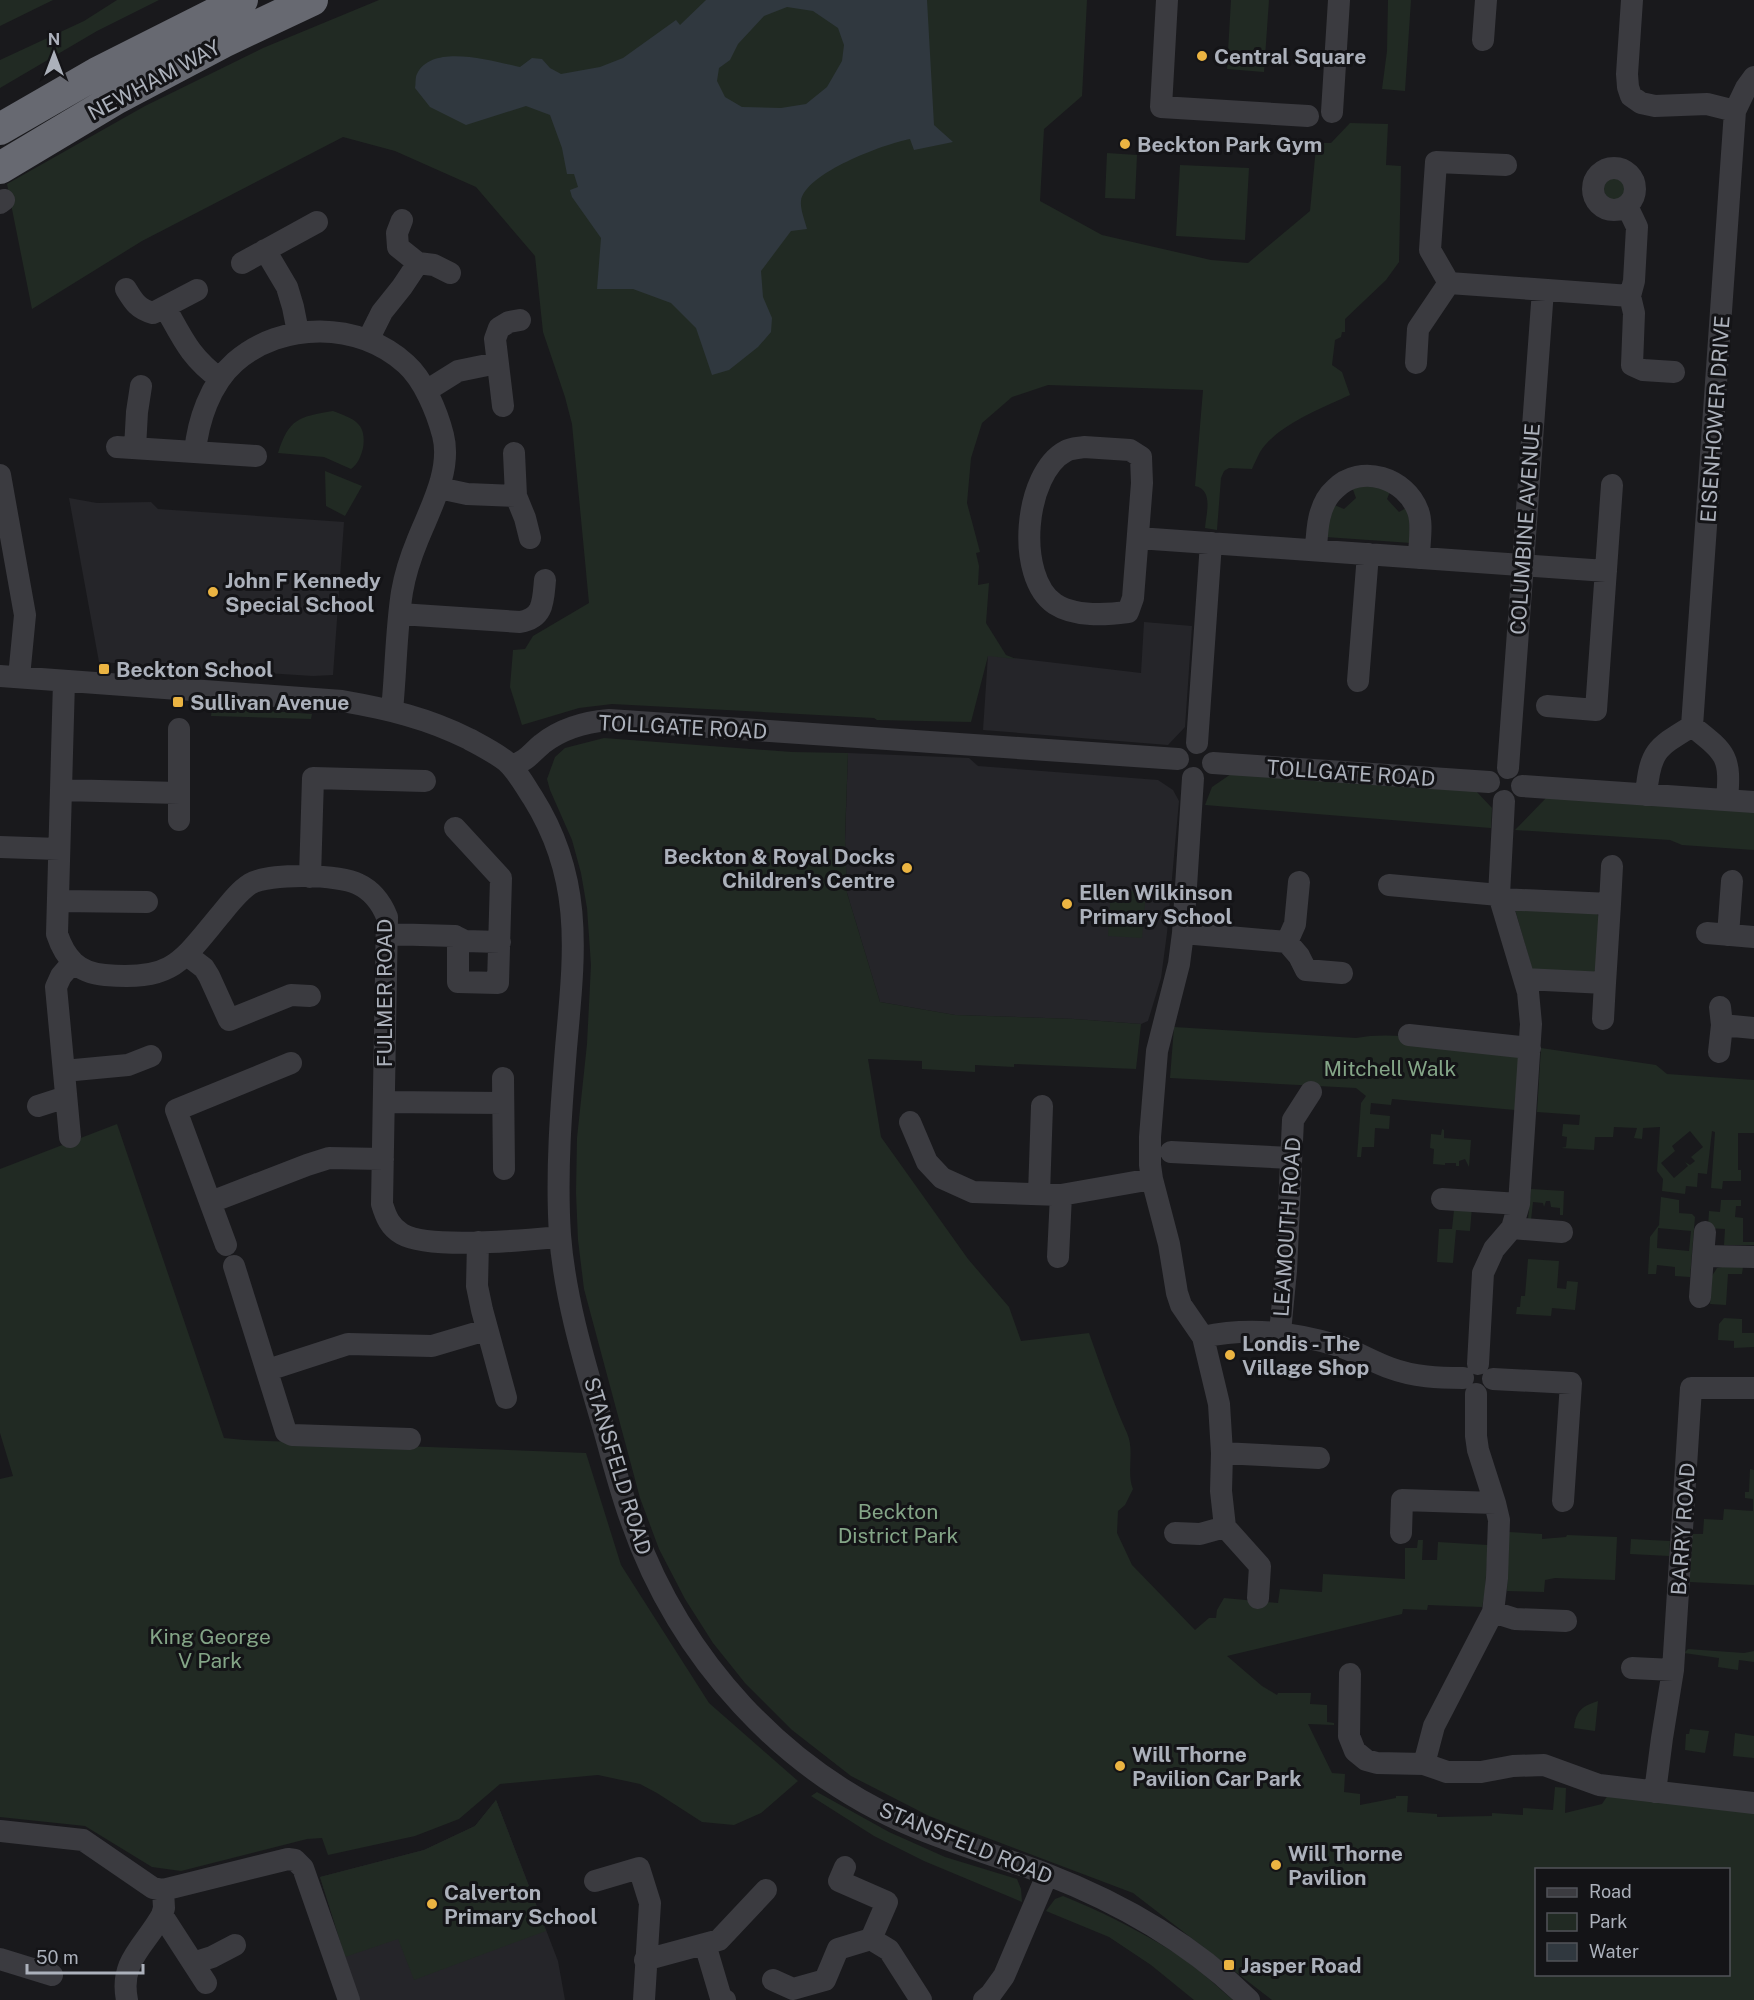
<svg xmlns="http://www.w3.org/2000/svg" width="1754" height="2000" viewBox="0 0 1754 2000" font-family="'Public Sans',sans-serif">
  <rect width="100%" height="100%" fill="#19191c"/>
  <path fill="#252529" d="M69,498l28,5 54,-1 7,7 186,13 -11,153 -20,1 -214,-14z
    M1144,622l48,4 -7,101 -17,18 -185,-15 5,-75 153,18z
    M848,753l121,5 9,8 180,14 15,10 6,11 -12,132 -6,45 -13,43 -7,3 -67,-5 -119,-4 -75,-13 -33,-109 -2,-51z
    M496,1800l62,161 7,39h-206l-39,-123 104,-27 51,-24z"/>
  <path fill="#212a23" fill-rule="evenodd" d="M0,0h53l-53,26z
    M117,0h42l-62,31 -97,57v-28l84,-39z
    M379,0h708l-5,96 -38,33 -4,72 62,34 109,25 37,3 62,-52 6,-64 4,-4h11l19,-20 38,1 -2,41 15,1 -2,96 -13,18 -41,39v13h-3l-1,5 -6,3 -3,25 10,7 8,23c-28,13 -73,30 -90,57 -3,6 -6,12 -8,17l-23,-1 -5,3 -3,7 -4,52 -12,-2c1,-14 9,-38 -10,-42l8,-96 -155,-5 -36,12 -30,26 -11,35 -4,45 13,49 -4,1 3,13 -1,19 11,-2 -3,40 20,32 10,4 -28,-3 -17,66 -94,-2 -3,-2 -262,-14 -33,4 -57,17 -12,-38 3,-37 12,-1 8,-13 56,-33 -17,-179 -7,-27 -22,-65 -8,-76 -59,-69 -81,-36 -52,-14 -201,104 -110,68 -25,-125 138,-78 118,-58z
    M1231,0h38l-5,72 -37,-3z
    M1388,0h23l-6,91 -23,-2 5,-38z
    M1107,153l30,2 -2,44 -30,-1z
    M1180,165l69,3 -4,72 -69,-4z
    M1604 189a11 11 0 1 1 22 0a11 11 0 1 1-22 0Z
    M333,411c21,8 34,12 30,37 -2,8 -5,16 -12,21l-27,-12 -46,-4c11,-35 21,-36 55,-42z
    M325,471l37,15 -17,30 -19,-10z
    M1361,484l30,5 -4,10 12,13 9,-5 3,36 -85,-6 6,-33 12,5 12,-11 -4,-11z
    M214,707l98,7 -1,5 -100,-3 1,-8z
    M604,738l188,14 56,1 -3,82 2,58 33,109 75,13 119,4 67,5 -5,45 -122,-5v3l-39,-2v7l-53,-3v-8l-54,-2 13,78 87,122 41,48 12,34 68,-8c12,34 24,69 38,100 8,18 -1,39 6,56l-8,16 -7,6 -1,22 15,32 63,65 14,-12h7l1,-8 7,-12 54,5 2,-14 42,3 1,-18 82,5v-31h12l1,-8h5l-1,20h15l1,-18 50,3 -3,47 -3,15 -54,-2 -1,5 -24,-1 -1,5 -175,42 35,30 15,9 1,-2h33l-1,11 17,1v17l7,1v2l-26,-1 24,49 13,1 -1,18 16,2v11l36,-7v-2h12l-1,16 30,2v3l55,-1v-3l31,2v-7l30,2 2,-23 11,1 -1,25 37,-9 6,-9 146,17v188h-482l-139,-107 -204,-77 -78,-40 -59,-46 -47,-47 -32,-40 -28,-44 -26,-50 -19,-51 -56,-209 -6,-49 -2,-47 1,-55 10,-94 4,-79 -4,-57 -6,-35 -9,-33 -22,-50 -3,-11 8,-22 10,-9zM1536,1870h192v104h-192z
    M1231,774l245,17 16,17 -1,20 -286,-23 7,-18z
    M1546,798l208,14v38l-72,-5 -12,-5 -155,-10z
    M1111,889l35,3 -4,46 -34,-2z
    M1514,906l76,2 9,8 -1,50 -5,7 -60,-1z
    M1174,1027l182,11c45,-9 116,8 163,17l-4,55 -123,-11 -1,6 -20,-2 -1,11 20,2 -1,13 -14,-1 -1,19h-12l-1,10h-4l4,-54 5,-7 -10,-8 -186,-10z
    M1541,1048l115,17 11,9 87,6v53h-16v37h3v11h-18l-1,8 -11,-1 4,-56 -3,-1 -5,43 -9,-1 -1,14 -11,-1 -1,8 -23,-3 1,-12 -6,-8 3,-44 -17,1 -1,11 -8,-1 3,-10 -23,-1 -1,10h-18l-1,13 -33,-2 5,-1 1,-10 -5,-1 1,-12 16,1 1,-10 -43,-3zM1690,1131l13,16 -12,10 4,4 -5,4 -5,-3 3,4 -14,12 -13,-15 14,-12 -3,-5z
    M117,1124l107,314 20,2 342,13 35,112 88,138 89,78 -37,32 -27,12 -32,-3 -45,-29 -17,-9 -42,-9 -98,9 -41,35 -44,17 -87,19 -6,-17 -15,1 -126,32 -29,-4 -67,-41 -85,-9v-338l13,-3 -13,-43v-264z
    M1442,1129l2,1v8l27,2 -2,27 -4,-8 -6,2v5h-3v-3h-11v2l-12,-1 1,-15 -4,-1 1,-14 10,1z
    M1531,1189l33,2 -1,24h-3v-7l-9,-1 -1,-6h-4l-2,6 -1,-4 -10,-1 -2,18 -3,-1z
    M1661,1197l18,3v13l13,1 3,3 -5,60 -15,-1v-9l-18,-2 -1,9h-8l2,-37 9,-12zM1658,1228l33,3 -2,20 -32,-3z
    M1721,1200h20v6h-5l-1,11 8,1v24h11v3h-30l1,-16 -17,-1 1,-17 11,1z
    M1472,1207l-2,24 -14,-1 -3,33 -16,-1 2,-33h13l2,-19z
    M1528,1259l31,2 -2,27 9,1 1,-8 11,1 -3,28 -23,-2 -1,8 -35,-2 1,-7h3l1,-11h4z
    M1722,1267h21l-1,7h-14l-2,31 -16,-1 2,-28 5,-8z
    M1724,1318l18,1v14h12v14l-20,1v-7l-16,-1 1,-16z
    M1750,1469l4,1v115l-65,-3 3,-48h11l1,-15 19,1 1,-11 29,2v-12l-8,-1v-6h4z
    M1509,1532l33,2v5l24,-2 1,-2 50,2 -2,43 -60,-2 -10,2 -1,12 -37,-1z
    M1631,1539l39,2 -1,15 -39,-2z
    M1688,1649l56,4 10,-2v11l-15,-2 -1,10 -20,-3 1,-9 -35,-5z
    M1598,1701l-3,30 -21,-3c2,-17 8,-22 24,-27z
    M1690,1729l19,2 -4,22 -20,-3 1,-16h3z
    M1735,1733l19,3v22l-21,-2z
    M817,1792l72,40 56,25 72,22 4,10 1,13 -98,-41 -50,-25 -63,-40z
    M496,1800l50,131 -132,49 -16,-41 -53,18 -25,-80 104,-27 51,-24z
    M1063,1896c35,14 71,32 104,52 24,14 45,34 66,52h-39l-43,-35 -42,-28 -63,-26 9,-12z"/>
  <path fill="#30383f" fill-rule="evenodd" d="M706,0h221l7,125 19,17 -39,8 -4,-11c-26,5 -105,34 -109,62 -1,8 4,20 6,28l-16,2 -30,40 2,26 9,21 -1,14 -13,15 -29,23 -17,5 -16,-47 -25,-25 -38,-14h-36l4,-51 -29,-41 -2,-7 8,-3 -4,-13h-7l-5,-26 -12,-33 -24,-9 -60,19 -36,-18 -15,-19c1,-4 0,-11 2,-14 15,-32 78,-12 103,-7l12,-9 10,1 8,9 11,6 39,-7 23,-9 53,-38 4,5zM787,7l26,4 25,17 6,17 -2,16 -15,26 -21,17 -25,4 -39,-1 -17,-10 -8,-16 2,-13 11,-8 8,-16 26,-28z"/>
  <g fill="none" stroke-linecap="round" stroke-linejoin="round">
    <path stroke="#3b3b40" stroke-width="22" d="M1167,0l-6,107 147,9
      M1632,0l-5,74 1,13 3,9 10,7 14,3 52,-2 28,7
      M1483,40l3,-40
      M1332,112l7,-112
      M1506,165l-70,-3 -6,88 19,33 181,13 4,-15 3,-54 -10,-21
      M1593 189a21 21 0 1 1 42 0a21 21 0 1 1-42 0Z
      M0,203l4,-3
      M402,220l-5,13 1,14 20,16 16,2 16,8
      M265,250l22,37 6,20 5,25
      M242,263l75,-41
      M126,289c8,13 12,20 27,24l44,-23
      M1630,296l4,17 -2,52 11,5 31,2
      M165,307c18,32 25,50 55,72
      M368,340l14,-28 20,-25 16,-24
      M1416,363l2,-34 31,-46
      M426,391l32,-20 39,-8
      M503,406l-8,-67 4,-11 10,-6 11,-2
      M117,447l139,9
      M1084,447l46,3 11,7 1,26 -9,115 -5,14c-23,3 -53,5 -73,-8 -40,-27 -31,-131 11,-153 5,-3 13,-3 18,-4z
      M135,448l2,-36 4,-26
      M195,452c3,-31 15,-68 40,-90 47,-41 124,-41 171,2 18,16 31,48 37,71 9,35 -13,74 -25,104 -7,17 -13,35 -16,53 -6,38 -6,79 -10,118
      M514,453l2,43 9,22 5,20
      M0,475l25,140 -6,62
      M439,488l28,6 49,2
      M1138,538l468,33
      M1316,550c1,-21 2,-46 19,-61 26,-26 71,-11 83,22 5,13 1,32 1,47
      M400,614l120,8c24,-4 23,-21 25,-42
      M0,676l342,25c46,8 85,17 127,38 13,7 27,14 38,23 11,10 18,24 26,36 52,83 41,159 33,250 -5,62 -10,125 -6,187 5,65 25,129 43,191 9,31 17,64 28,94 48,138 153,254 289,309 42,17 84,29 126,45 75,29 146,70 203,126
      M64,681l-7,253c8,24 21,39 48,41 68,6 76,-13 116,-61 9,-11 18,-23 29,-30 19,-11 89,-10 108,0 15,7 23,18 29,33l-5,287c4,13 8,23 20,30 28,16 124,6 158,3
      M1358,681l10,-127
      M1547,706l49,4 16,-225
      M1692,726l43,-615 11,-23 8,-11
      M1692,726c34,27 39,30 35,74
      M1197,743l14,-200
      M1213,763l276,19
      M512,766c17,-7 17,-11 30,-22 20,-16 43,-22 67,-24l569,39
      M1508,768l35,-478
      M1193,778l-10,155 -4,31 -22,87 -7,86v28l2,14 17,65 8,49 4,12 22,32 16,67 3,49 -1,38 4,36 35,39 -2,32
      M1522,786l232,16
      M61,790l118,3
      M1646,795c4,-44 10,-47 46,-69
      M179,820v-91
      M0,847l59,2
      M310,877l3,-99 112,3
      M1389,885l110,10
      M1501,899l109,5 -5,79 -81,-4
      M58,901l89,1
      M1610,904l2,-38
      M1183,933l104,9 8,-18 4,-42
      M1707,933l47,4
      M387,934l68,2 10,5 35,1
      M1728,935l4,-54
      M455,936l3,10v36l40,1 3,-105 -46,-50
      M1287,942l12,14 7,14 36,3
      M187,955l17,13 5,8 20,44 62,-25 19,1
      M1603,1019l2,-36
      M1722,1025l32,3
      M1409,1035l121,13
      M1719,1052l3,-27 -2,-18
      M64,1071l64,-6 23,-9
      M503,1078l1,91
      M384,1102l119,1
      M38,1106l28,-9
      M910,1122l17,40 15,16 31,14 88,3 91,-16
      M70,1137l-14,-150 5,-11 12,-14
      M1171,1152l120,6
      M1039,1194l3,-88
      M1442,1199l77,5
      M211,1202l96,-37 22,-7 54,1
      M1512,1228l50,4
      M478,1242l-1,44 5,24 24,88
      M226,1245l-50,-135 115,-47
      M1703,1256l2,-24
      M1058,1257l3,-62
      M234,1266l52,166 6,3 118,4
      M1700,1297l3,-41 51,1
      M1280,1332l6,-61 7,-151 18,-28
      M1203,1337c46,-10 91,-5 136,9 18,6 34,16 51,22 24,9 49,10 73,10
      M1478,1364l5,-91 11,-24 18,-21 7,-24 12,-180 -3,-32 -29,-97 5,-94
      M268,1370l80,-26 84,2 54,-16
      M1493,1379l78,4 -8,118
      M1222,1453l97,5
      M1175,1533l25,1 25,-7
      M1401,1533l1,-33 93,3
      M1493,1612l22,7 51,2
      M1632,1668l41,2
      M1350,1674l-1,62 6,15 11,9 11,3 47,1 23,8h34l32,-6 31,-1 55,20 155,18
      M1424,1764l10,-38 59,-114 4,-34 2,-58 -4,-17 -17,-53 -2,-14v-42
      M1655,1792l7,-54 11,-68 18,-282h63
      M0,1831l83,9 70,48 10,2 125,-31 7,1 8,8 46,132
      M595,1881l44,-13 11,35 -6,97
      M162,1915l44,68
      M871,1939l18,11 32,50
      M705,1944l16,54 4,2
      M0,1959l52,16
      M645,1960l74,-20 47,-50
      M193,1963l19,-6 23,-12
      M773,1980l20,9 32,-9 13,-31 33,-10 16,-37 -48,-21 6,-14
      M127,2000c-8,-39 18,-54 35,-85l2,-7 -1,-18
      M984,2000l7,-6 13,-18 43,-101"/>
    <path stroke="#676971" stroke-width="32" d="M0,129l97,-56 145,-73
      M0,168l117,-70 106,-56 89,-42"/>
  </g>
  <g fill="#ebb442" stroke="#141417" stroke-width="2">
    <circle cx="1202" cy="56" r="6"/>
    <circle cx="1125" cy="144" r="6"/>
    <circle cx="213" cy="592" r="6"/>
    <rect x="98" y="663" width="12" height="12" rx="3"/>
    <rect x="172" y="696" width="12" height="12" rx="3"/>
    <circle cx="907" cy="868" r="6"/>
    <circle cx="1067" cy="904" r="6"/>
    <circle cx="1230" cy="1355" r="6"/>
    <circle cx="1120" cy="1766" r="6"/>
    <circle cx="1276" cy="1865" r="6"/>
    <circle cx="432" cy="1904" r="6"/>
    <rect x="1223" y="1959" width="12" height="12" rx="3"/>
  </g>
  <g text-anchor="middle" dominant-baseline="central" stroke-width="6" stroke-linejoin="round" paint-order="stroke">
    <g font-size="21" font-weight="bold" fill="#acb1bb" stroke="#141417" text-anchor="start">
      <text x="1214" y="56">Central Square</text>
      <text x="1137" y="144">Beckton Park Gym</text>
      <text x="225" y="580">John F Kennedy<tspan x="225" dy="24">Special School</tspan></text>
      <text x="116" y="669">Beckton School</text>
      <text x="190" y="702">Sullivan Avenue</text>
      <text x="895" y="856" text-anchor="end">Beckton &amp; Royal Docks<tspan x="895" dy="24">Children's Centre</tspan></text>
      <text x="1079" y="892">Ellen Wilkinson<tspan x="1079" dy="24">Primary School</tspan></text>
      <text x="1242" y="1343">Londis - The<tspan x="1242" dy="24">Village Shop</tspan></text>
      <text x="1132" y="1754">Will Thorne<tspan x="1132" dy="24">Pavilion Car Park</tspan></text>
      <text x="1288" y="1853">Will Thorne<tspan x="1288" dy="24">Pavilion</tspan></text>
      <text x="444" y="1892">Calverton<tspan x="444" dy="24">Primary School</tspan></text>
      <text x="1241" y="1965">Jasper Road</text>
    </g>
    <g font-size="21" fill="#acb1bb" stroke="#141417">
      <text transform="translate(154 80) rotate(-28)">NEWHAM WAY</text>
      <text transform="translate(1715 419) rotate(-86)">EISENHOWER DRIVE</text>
      <text transform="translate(1525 529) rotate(-86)">COLUMBINE AVENUE</text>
      <text transform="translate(683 727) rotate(3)">TOLLGATE ROAD</text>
      <text transform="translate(1351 773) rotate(4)">TOLLGATE ROAD</text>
      <text transform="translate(384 993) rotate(-90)">FULMER ROAD</text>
      <text transform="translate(1287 1227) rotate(-86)">LEAMOUTH ROAD</text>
      <text transform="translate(618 1466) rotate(73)">STANSFELD ROAD</text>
      <text transform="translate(1683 1529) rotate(-86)">BARRY ROAD</text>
      <text transform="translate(966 1843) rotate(22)">STANSFELD ROAD</text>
    </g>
    <g font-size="21" fill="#84a587" stroke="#141417">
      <text x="1390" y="1068">Mitchell Walk</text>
      <text x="898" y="1511">Beckton<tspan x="898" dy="24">District Park</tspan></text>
      <text x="210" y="1636">King George<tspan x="210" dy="24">V Park</tspan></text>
    </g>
  </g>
  <rect x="1535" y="1868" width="195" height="108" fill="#141417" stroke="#515359" stroke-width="1.5"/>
  <rect x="1547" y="1888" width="30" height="9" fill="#3b3b40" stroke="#515359" stroke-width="1.5"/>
  <text x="1589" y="1898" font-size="18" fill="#acb1bb">Road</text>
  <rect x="1547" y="1913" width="30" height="18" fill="#212a23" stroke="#515359" stroke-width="1.5"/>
  <text x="1589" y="1928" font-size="18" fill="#acb1bb">Park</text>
  <rect x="1547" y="1943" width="30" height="18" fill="#30383f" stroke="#515359" stroke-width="1.5"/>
  <text x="1589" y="1958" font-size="18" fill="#acb1bb">Water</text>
  <g transform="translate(54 54)" stroke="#141417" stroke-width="4.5" paint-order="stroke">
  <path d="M0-4.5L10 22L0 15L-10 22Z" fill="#acb1bb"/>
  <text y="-9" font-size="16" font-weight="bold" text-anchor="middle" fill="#acb1bb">N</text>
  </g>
  <path d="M27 1964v9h116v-9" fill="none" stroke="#acb1bb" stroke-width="3"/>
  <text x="36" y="1964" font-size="18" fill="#acb1bb" stroke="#141417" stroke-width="4.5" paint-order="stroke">50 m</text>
</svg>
